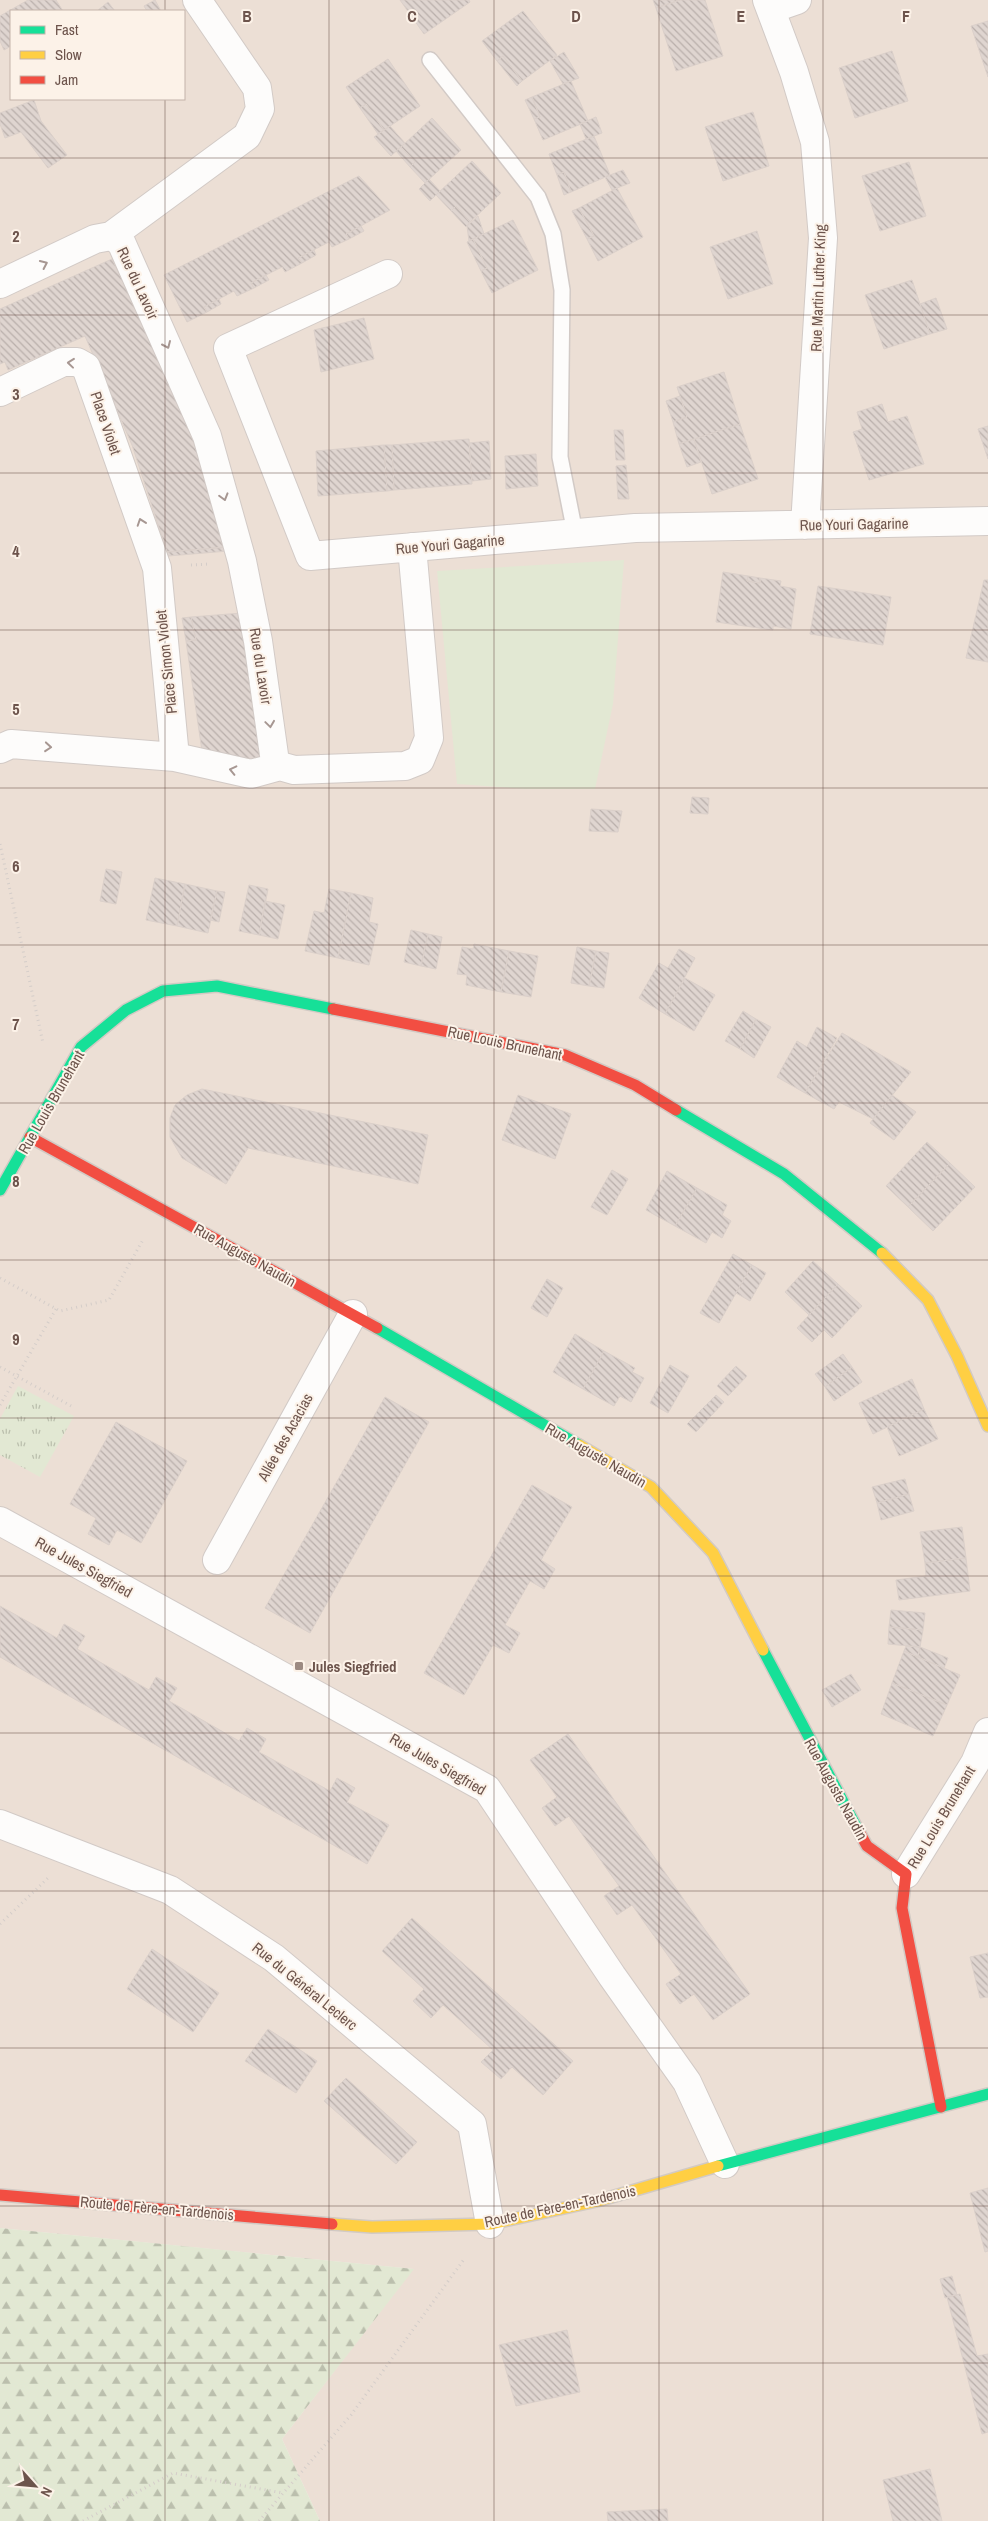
<svg xmlns="http://www.w3.org/2000/svg" width="988" height="2521" viewBox="0 0 988 2521" font-family="'Archivo Narrow',sans-serif">
  <defs>
    <pattern id="forest-firs" width="22" height="20" patternUnits="userSpaceOnUse" patternTransform="scale(1.25)"><rect width="22" height="20" fill="#e2e8d3"/><path d="M5 1l3.5 6h-7zM16 11l3.5 6h-7z" fill="#bbbfad"/></pattern>
    <pattern id="park-tufts" width="24" height="20" patternUnits="userSpaceOnUse" patternTransform="scale(1.25)"><rect width="24" height="20" fill="#e2e8d3"/><path d="M3 7l-1-3M5 7V3M7 7l1-3M15 17l-1-3M17 17v-4M19 17l1-3" fill="none" stroke="#bbbfad"/></pattern>
    <pattern id="building-back-hatch" width="6" height="6" patternUnits="userSpaceOnUse" patternTransform="scale(1.25)"><rect width="6" height="6" fill="#dfd5d0"/><path d="M-1 5l2 2M0 0l6 6M5-1l2 2" fill="none" stroke="#b9afab"/></pattern>
  </defs>
  <rect width="100%" height="100%" fill="#f3ede7"/>
  <path fill="#ecdfd5" fill-rule="evenodd" d="M0,0h988v2521h-668l-38,-82 131,-170 -413,-41zM11,11h173v88h-173z"/>
  <path fill="url(#forest-firs)" d="M0,2228l414,41 -132,170 38,82h-320z"/>
  <path fill="url(#park-tufts)" d="M18,1386l56,30 -34,61 -40,-22v-36z"/>
  <path fill="#e2e8d3" d="M624,560l-11,144 -18,85h-68l-70,-5 -20,-213z"/>
  <path fill="url(#building-back-hatch)" stroke="#dbd0ca" d="M28,0h28l7,11h-52v35l-7,4 -4,-9v-25z
    M155,0l6,11h-14l-3,-5z
    M400,0h69l1,2 -46,32z
    M653,0h27l-24,8z
    M680,0h25l18,56 -47,15 -20,-63z
    M108,2l7,9h-18z
    M523,11l34,44 -35,26 -19,-25 -6,5 -15,-20z
    M988,21v56l-17,-51z
    M892,51l16,50 -53,17 -16,-50z
    M564,52l15,26 -16,6 -13,-23z
    M503,56l19,25 -5,5 -20,-25z
    M388,59l32,47 -36,24 -18,-26 -6,4 -14,-21z
    M571,81l17,40 -45,19 -9,-21 6,-2 -8,-20z
    M532,97l8,20 -6,2 -9,-19z
    M34,100l7,21 26,34 -19,13 -27,-36 -16,6 -5,-14v-11z
    M366,104l18,26 -6,4 -18,-26z
    M753,112l16,54 -46,15 -18,-54z
    M596,117l6,16 -16,6 -6,-15z
    M432,118l29,32 -36,33 -15,-16 5,-5 -14,-15z
    M390,126l15,17 -14,13 -17,-19z
    M594,136l16,39 -39,17 -7,-20 -7,3 -8,-21z
    M401,147l14,15 -5,5 -14,-16z
    M472,161l29,32 -31,29 -14,-16 -5,5 -15,-16z
    M909,162l17,54 -46,15 -18,-55z
    M623,170l7,13 -18,7 -7,-13z
    M564,172l7,20 -7,3 -7,-20z
    M359,176l31,34 -44,24 3,5 -17,8 -3,-5 -31,16 4,5 -17,9 -3,-5 -16,8 -15,8 3,5 -17,8 -3,-5 -30,16 3,5 -20,10 -23,-47z
    M429,179l11,12 -10,10 -11,-12z
    M617,188l26,49 -45,24 -11,-22 7,-3 -15,-28z
    M456,206l14,16 -4,5 -15,-16z
    M579,208l15,28 -7,3 -15,-28z
    M478,216l6,18 -15,7 -2,-15z
    M513,220l25,50 -46,23 -11,-22 6,-3 -14,-29z
    M361,226l3,5 -15,8 -3,-5z
    M757,231l16,53 -45,15 -18,-52z
    M473,239l14,29 -6,3 -14,-29z
    M314,250l2,5 -14,8 -4,-5z
    M112,259l19,38 56,124 40,126 -60,5 -35,-107 -47,-109 -77,34 -3,-8 -5,2v-55z
    M266,275l3,5 -15,8 -3,-5z
    M912,280l18,54 -46,15 -19,-54z
    M936,298l11,31 -17,5 -10,-30z
    M219,299l2,5 -14,8 -3,-5z
    M364,318l10,41 -53,13 -7,-42z
    M724,372l16,52 -61,20 -6,-22 14,-5 -10,-30z
    M680,396l7,21 -14,5 -7,-21z
    M882,404l6,18 19,-6 17,48 -55,16 -16,-48 9,-3 -5,-17z
    M740,424l18,55 -46,15 -18,-55z
    M988,426v33l-10,-30z
    M614,430h9l2,30h-9z
    M469,439l3,45 -78,6 -2,-45z
    M694,439l7,23 -14,5 -8,-23z
    M489,441l2,38 -19,2 -3,-38z
    M384,445l3,46 -69,5 -2,-45z
    M384,445h8l2,45 -7,1z
    M536,454l2,32 -32,3 -1,-33z
    M626,465l3,34h-11l-2,-33z
    M227,547l1,4 -60,5 -1,-4z
    M723,572l25,4 -1,5 13,2v-5l21,3 -1,5 16,3 -5,40 -18,-3v4l-57,-8z
    M748,576l12,2v5l-13,-2z
    M984,580h4v82l-22,-4z
    M818,586l73,11 -8,48 -73,-11z
    M242,613l21,149 -60,-4 -17,-117 10,-1 -5,-23z
    M191,617l5,23 -10,1 -4,-23z
    M692,797l17,1 -1,16 -18,-1z
    M591,809l31,2 -4,21 -29,-1z
    M106,869l16,3 -6,32 -16,-3z
    M155,878l30,6 -8,42 -31,-6z
    M185,884l32,7 -9,42 -31,-7z
    M249,885l19,4 -9,46 -20,-4z
    M329,889l22,4 -13,65 -33,-7 9,-40 10,2z
    M217,891l8,1 -6,30 -9,-2z
    M351,893l22,5 -4,24 9,2 -9,41 -31,-7z
    M265,901l20,4 -7,34 -19,-4z
    M411,930l17,4 -7,32 -17,-4z
    M428,934l14,3 -6,32 -15,-3z
    M474,944l35,7 -8,41 -35,-7 1,-10 -10,-1 5,-27 11,2z
    M577,947l19,4 -7,35 -18,-3z
    M679,949l16,9 -30,56 -26,-16 20,-35 9,5z
    M509,951l29,5 -7,41 -30,-5z
    M596,951l13,2 -5,35 -15,-2z
    M685,978l30,17 -21,36 -29,-17z
    M743,1011l13,8 -16,30 -15,-8z
    M756,1019l15,8 -17,31 -14,-9z
    M817,1027l20,11 -32,55 -28,-16 20,-36 10,6z
    M842,1033l69,39 -38,47 -34,-17 -5,7 -29,-16z
    M202,1089l226,46 -10,49 -170,-36 -22,36 -44,-26 -12,-21v-19l5,-13 12,-10z
    M518,1095l53,19 -16,45 -53,-19z
    M892,1095l24,17 -22,28 -24,-17z
    M927,1142l23,21 -42,44 -22,-21z
    M950,1163l25,24 -42,44 -25,-24z
    M612,1170l16,9 -21,36 -16,-8z
    M667,1171l30,17 -22,38 -29,-16z
    M697,1188l30,17 -5,10 9,6 -9,17 -10,-6 -6,11 -31,-17z
    M733,1254l19,11 -33,58 -19,-10z
    M813,1261l25,23 -29,31 -24,-23z
    M752,1265l14,8 -16,28 -14,-8z
    M547,1279l16,9 -16,29 -16,-9z
    M838,1284l24,22 -30,32 -8,-8 -12,12 -15,-14z
    M575,1334l29,17 -21,38 -30,-17z
    M604,1351l31,17 -3,4 12,6 -13,24 -11,-6 -6,10 -31,-17z
    M843,1354l9,13 -27,20 -10,-13z
    M670,1365l19,11 -21,37 -18,-10z
    M736,1366l11,10 -19,20 -11,-10z
    M852,1367l10,15 -28,19 -9,-14z
    M912,1379l12,30 -51,25 -14,-31z
    M716,1395l8,7 -28,30 -9,-8z
    M385,1397l44,25 -119,211 -45,-25z
    M924,1409l14,30 -39,17 -12,-29z
    M116,1422l71,39 -46,82 -24,-13 -8,15 -21,-11 8,-16 -26,-14z
    M905,1479l4,15 -32,9 -5,-16z
    M532,1485l40,22 -31,53 14,9 -11,20 -14,-8 -25,44 15,8 -11,20 -16,-8 -29,50 -40,-22z
    M909,1494l5,17 -33,9 -4,-17z
    M962,1527l4,31 -41,5 -5,-31z
    M966,1558l4,33 -71,9 -3,-20 30,-4 -1,-13z
    M0,1606l57,32 7,-14 21,12 -8,13 72,41 7,-13 21,11 -8,13 70,40 8,-13 19,11 -7,13 71,39 7,-13 18,10 -8,14 42,23 -22,39 -367,-207z
    M891,1610l34,3 -2,17 -34,-3z
    M889,1627l34,3 -3,17 -32,-3z
    M906,1646l14,1 -2,10 -14,-6z
    M920,1647l28,11 -4,10 -26,-11z
    M904,1651l56,24 -13,30 -55,-22z
    M851,1674l10,16 -29,17 -10,-17z
    M892,1683l55,22 -14,31 -52,-22z
    M568,1734l182,260 -37,26 -19,-26 -14,10 -14,-20 15,-10 -49,-69 -15,10 -13,-19 15,-10 -50,-70 -14,10 -13,-18 15,-11 -27,-37z
    M412,1918l161,143 -30,34 -31,-28 -11,12 -20,-17 12,-12 -50,-45 -12,13 -18,-17 11,-12 -42,-38z
    M152,1949l67,44 -26,39 -66,-43z
    M988,1953v44l-8,1 -10,-41z
    M268,2029l49,32 -21,32 -51,-32z
    M346,2078l71,64 -21,22 -72,-63z
    M988,2188v63l-3,1 -15,-59z
    M952,2276l5,19 -12,3 -5,-19z
    M960,2294l17,62 11,-2v78l-6,2 -35,-137z
    M567,2330l13,62 -64,14 -17,-61z
    M930,2469l12,52h-49l-10,-41z
    M667,2509l1,12h-60l-1,-9z"/>
  <g fill="none" stroke-linecap="round" stroke-linejoin="round">
    <defs>
      <path id="lane" d="M430,60l108,137 15,37 9,56 -2,167 15,76"/>
      <path id="street" d="M767,0l27,72 21,70 8,96 -18,287
        M771,9l26,-9
        M111,236l136,-100 13,-27 -3,-21 -60,-88
        M388,274l-160,74 82,208 325,-28 353,-7
        M0,284l95,-45 16,-3 10,6 86,194 35,125 16,80 17,121 5,4 14,4 111,-4 15,-6 9,-22 -17,-191
        M0,392l63,-30h14l9,5 71,201 18,189 -164,-13 -11,5
        M175,757l76,17 29,-8
        M0,1521l487,268 125,187 75,106 38,82
        M217,1560l136,-246
        M0,1824l170,66 104,68 198,166 18,100
        M906,1874l69,-111 13,-31"/>
      <path id="fast" d="M676,1110l108,64 98,79
        M0,1190l81,-143 45,-37 37,-19 54,-5 116,23
        M377,1328l202,117
        M763,1650l95,180
        M718,2166l270,-72"/>
      <path id="slow" d="M882,1253l46,47 29,56 31,70
        M579,1445l72,42 62,66 50,97
        M332,2224l40,3 118,-3 111,-24 117,-34"/>
      <path id="jam" d="M333,1009l232,46 70,30 41,25
        M30,1137l347,191
        M858,1830l9,16 39,28 -4,34 39,199
        M0,2195l332,29"/>
    </defs>
    <use href="#lane" stroke="#d2cac6" stroke-width="18"/>
    <use href="#street" stroke="#d2cac6" stroke-width="30"/>
    <use href="#fast" stroke="#d2cac4" stroke-width="14"/>
    <use href="#slow" stroke="#d2cac4" stroke-width="14"/>
    <use href="#jam" stroke="#d2cac4" stroke-width="14"/>
    <path stroke="#d4cdc9" stroke-width="3" stroke-dasharray="1 4" stroke-linecap="butt" d="M191,565l18,-1
      M0,844l43,199
      M0,1278l60,33 49,-11 35,-62
      M0,1367l73,40
      M0,1405l56,-96
      M0,1924l48,-46
      M83,2521l90,-48 110,20
      M259,2521l92,-106 114,-157"/>
    <use href="#lane" stroke="#fdfcfb" stroke-width="15"/>
    <use href="#street" stroke="#fdfcfb" stroke-width="28"/>
    <use href="#fast" stroke="#16e098" stroke-width="11"/>
    <use href="#slow" stroke="#ffcf43" stroke-width="11"/>
    <use href="#jam" stroke="#f24e42" stroke-width="11"/>
  </g>
  <defs><path id="oneway-chevron" d="M-2-3.5L2.5 0L-2 3.5" fill="none" stroke-width="1.6" stroke-linecap="round" stroke-linejoin="round" transform="scale(1.25)"/></defs>
  <g stroke="#a79792">
    <use href="#oneway-chevron" transform="translate(44 264) rotate(-25)"/>
    <use href="#oneway-chevron" transform="translate(167 345) rotate(66)"/>
    <use href="#oneway-chevron" transform="translate(71 363) rotate(-174)"/>
    <use href="#oneway-chevron" transform="translate(224 497) rotate(74)"/>
    <use href="#oneway-chevron" transform="translate(141 522) rotate(-109)"/>
    <use href="#oneway-chevron" transform="translate(270 724) rotate(82)"/>
    <use href="#oneway-chevron" transform="translate(48 747) rotate(5)"/>
    <use href="#oneway-chevron" transform="translate(233 770) rotate(-167)"/>
  </g>
  <path fill="none" stroke="#6d544c" stroke-width="1" stroke-opacity="0.55" d="M165,0v11M329,0v2521M494,0v2521M659,0v2521M823,0v2521M165,99v2422M0,158h988M0,315h988M0,473h988M0,630h988M0,788h988M0,945h988M0,1103h988M0,1260h988M0,1418h988M0,1576h988M0,1733h988M0,1891h988M0,2048h988M0,2206h988M0,2363h988"/>
  <rect fill="#9c8a82" stroke="#fcf2e8" stroke-width="2" x="294" y="1661" width="10" height="10" rx="2.5"/>
  <g text-anchor="middle" dominant-baseline="central" stroke-width="4" stroke-linejoin="round" paint-order="stroke">
    <g font-size="15" fill="#6d544c" stroke="#fcf2e8">
      <text transform="translate(138 283) rotate(65)">Rue du Lavoir</text>
      <text transform="translate(818 288) rotate(-88)">Rue Martin Luther King</text>
      <text transform="translate(106 423) rotate(71)">Place Violet</text>
      <text transform="translate(854 524) rotate(-1)">Rue Youri Gagarine</text>
      <text transform="translate(450 544) rotate(-5)">Rue Youri Gagarine</text>
      <text transform="translate(166 662) rotate(-96)">Place Simon Violet</text>
      <text transform="translate(261 666) rotate(81)">Rue du Lavoir</text>
      <text transform="translate(505 1043) rotate(12)">Rue Louis Brunehant</text>
      <text transform="translate(51 1102) rotate(-60)">Rue Louis Brunehant</text>
      <text transform="translate(245 1255) rotate(29)">Rue Auguste Naudin</text>
      <text transform="translate(285 1437) rotate(-61)">Allée des Acacias</text>
      <text transform="translate(596 1455) rotate(30)">Rue Auguste Naudin</text>
      <text transform="translate(84 1567) rotate(29)">Rue Jules Siegfried</text>
      <text transform="translate(438 1764) rotate(30)">Rue Jules Siegfried</text>
      <text transform="translate(836 1789) rotate(61)">Rue Auguste Naudin</text>
      <text transform="translate(941 1817) rotate(-59)">Rue Louis Brunehant</text>
      <text transform="translate(305 1986) rotate(39)">Rue du Général Leclerc</text>
      <text transform="translate(560 2206) rotate(-12)">Route de Fère-en-Tardenois</text>
      <text transform="translate(157 2208) rotate(5)">Route de Fère-en-Tardenois</text>
    </g>
    <g font-size="15" font-weight="bold" fill="#6d544c" stroke="#fcf2e8" text-anchor="start">
      <text x="309" y="1666">Jules Siegfried</text>
    </g>
  </g>
  <g font-size="16" text-anchor="middle" font-weight="bold" fill="#6d544c" stroke="#fcf2e8" stroke-width="4" stroke-linejoin="round" paint-order="stroke">
    <text x="247" y="22">B</text>
    <text x="412" y="22">C</text>
    <text x="576" y="22">D</text>
    <text x="741" y="22">E</text>
    <text x="906" y="22">F</text>
    <text x="16" y="242">2</text>
    <text x="16" y="400">3</text>
    <text x="16" y="557">4</text>
    <text x="16" y="715">5</text>
    <text x="16" y="872">6</text>
    <text x="16" y="1030">7</text>
    <text x="16" y="1187">8</text>
    <text x="16" y="1345">9</text>
  </g>
  <rect x="10" y="10" width="175" height="90" fill="#fcf2e8" stroke="#c3b3aa"/>
  <rect x="20" y="26" width="25" height="8" fill="#16e098" stroke="#c3b3aa"/>
  <text x="55" y="35" font-size="15" fill="#6d544c">Fast</text>
  <rect x="20" y="51" width="25" height="8" fill="#ffcf43" stroke="#c3b3aa"/>
  <text x="55" y="60" font-size="15" fill="#6d544c">Slow</text>
  <rect x="20" y="76" width="25" height="8" fill="#f24e42" stroke="#c3b3aa"/>
  <text x="55" y="85" font-size="15" fill="#6d544c">Jam</text>
  <g transform="translate(35 2486) rotate(117)" stroke="#fcf2e8" stroke-width="4" paint-order="stroke">
  <path d="M0-4L9 19L0 12L-9 19Z" fill="#6d544c"/>
  <text y="-8" font-size="14" font-weight="bold" text-anchor="middle" fill="#6d544c">N</text>
  </g>
</svg>
